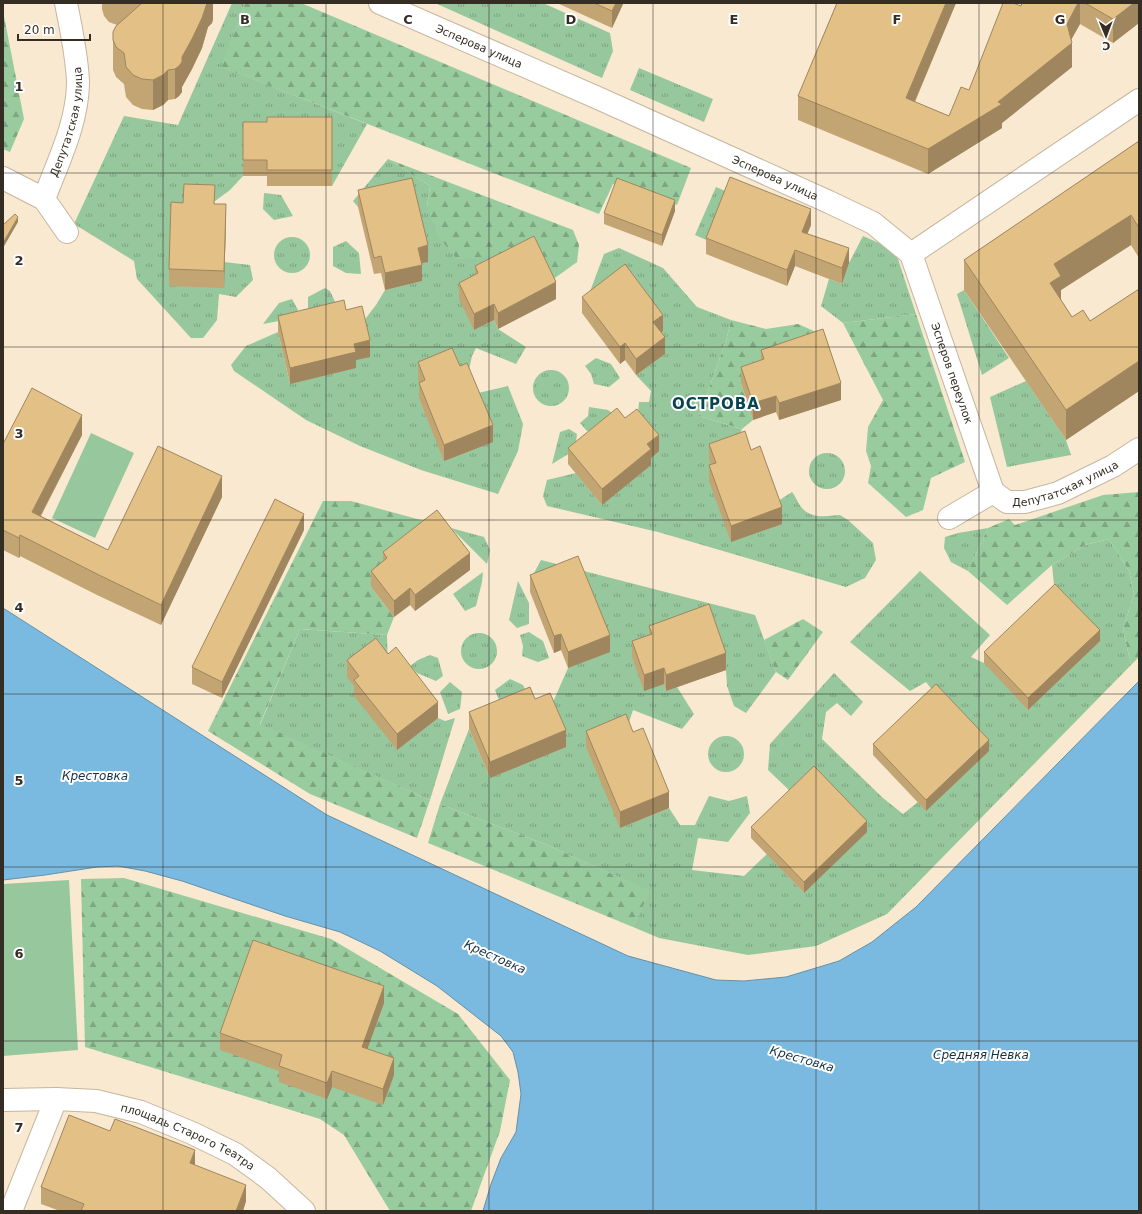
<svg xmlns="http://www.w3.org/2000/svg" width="1142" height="1214" viewBox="0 0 1142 1214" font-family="'DejaVu Sans',sans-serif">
  <defs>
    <pattern id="grass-tufts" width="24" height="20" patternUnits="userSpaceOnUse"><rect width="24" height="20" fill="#97c79d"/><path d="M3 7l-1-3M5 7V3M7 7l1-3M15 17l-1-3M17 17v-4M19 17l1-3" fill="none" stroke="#7ca280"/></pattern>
    <pattern id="forest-firs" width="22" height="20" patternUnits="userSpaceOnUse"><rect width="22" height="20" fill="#98cc9f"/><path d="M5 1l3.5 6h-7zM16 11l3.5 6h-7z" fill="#7da681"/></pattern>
  </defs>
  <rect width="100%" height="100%" fill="#f9e9d1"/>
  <path fill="url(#grass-tufts)" d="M232,3h13l-23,64 145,57 -35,62v-52l-89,42 -13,14 -15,11 -31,-1 40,62 26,3 3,15 -17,17 -17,-3 -2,26 -14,18h-12l-54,-59 -3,-18 -60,-37 50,-108 54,9z
    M435,3h108l67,30 3,18 -11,27z
    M639,68l74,31 -9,23 -74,-32z
    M388,159l42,27 -3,20 107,47 -60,77 20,-10 4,9 28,18 -10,17 -40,-16 -4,8 -5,23 -48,20 26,62 29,-67 34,-8 15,38 -5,27 -20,43 -77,-24 -61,-24 -54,-26 -72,-49 -3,-6 15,-19 32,-14 12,52 64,-24 8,-37 14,-18 9,-15 37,-9 -4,-17 10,-3 -16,-67 -54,13 -5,-6z
    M716,187l14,6 -19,49 -16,-7z
    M264,193l17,2 12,21 -19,4 -11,-11z
    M863,236l32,14 21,64 -73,9 -22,-17 8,-27 13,5 7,-21z
    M274 255a18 18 0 1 1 36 0a18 18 0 1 1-36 0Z
    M346,241l13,12 2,21 -15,-1 -13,-7v-19z
    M619,248l44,20 34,39 34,13 -5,21 -27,75 43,13 -8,22 41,52 17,-11c4,5 6,12 11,17 9,10 25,7 37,6l8,5 25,23 3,17 -11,18 -19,9 -188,-55 -111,-26 -4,-10 4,-16 29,-7 26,32 35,-80 2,-23h10l2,-11 -15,-16 29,-21 -12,-15 10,-8 -38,-50 -43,32 22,-59z
    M325,288l5,3 9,19 -15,2 -16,-4v-11z
    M964,290l45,68 -27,17 -25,-81z
    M292,299l6,11 -9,9 -26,5 16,-21z
    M596,358l15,6 9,14 -11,9 -15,-3 -3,-10 -6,-8z
    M533 388a18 18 0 1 1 36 0a18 18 0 1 1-36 0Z
    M1026,381l40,59 5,15 -64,12 -17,-70z
    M589,407l19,3 8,6 -21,13 -8,2 -7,-8 8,-7z
    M569,429l8,5 -2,16 -23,14 8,-32z
    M809 471a18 18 0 1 1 36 0a18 18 0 1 1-36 0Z
    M451,528l33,9 6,13 -3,14z
    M988,528l-20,43 -17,-9 -7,-14 1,-11 13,-4z
    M1109,539l20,32 5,23 -11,35 8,36 -244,249 -71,32 -68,9 -89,-17 -26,-11 16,-36 -104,-47 -105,-40 29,-75 21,49 60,-69 18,-41 33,-13 -68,-80 8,-15 214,55 21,57 -30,41 -12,-7 -7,-20 -1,-16 -62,14 2,7 11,-4 17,27 -12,15 -49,-19 -7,21 -6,97 49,-20 11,17h15l14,-29 20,5 18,-5 3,17 -22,29 -30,-4 -6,32 52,6 23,-22 37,39 -13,-101 -23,-22 2,-26 64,-71 29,29 -12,14 -14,-13 -11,9 -4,27 61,59 20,16 15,-12 8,8 10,-115 -10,-13 -16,9 -60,-49 70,-71 70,64 -19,22 13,6 71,-68 -3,-30 33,-20z
    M483,572l-1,10 -6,24 -11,5 -12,-17z
    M518,581l11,22v21l-12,4 -8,-8z
    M300,629l87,6 1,35 50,48 7,3 10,-3 -25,82 -170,-75z
    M529,632l14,9 6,17 -11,4 -16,-6 1,-10 -3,-11z
    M461 651a18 18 0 1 1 36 0a18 18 0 1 1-36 0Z
    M430,655l8,3 5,18 -7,5 -19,-8 -7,-7 8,-6z
    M510,679l13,6 7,15h-31l-4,-10z
    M450,682l12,10 -2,17 -12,5 -8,-22z
    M708 754a18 18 0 1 1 36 0a18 18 0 1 1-36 0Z"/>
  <path fill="url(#forest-firs)" d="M245,3h56l390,165 -14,37 -64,-21 -14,30 -378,-147z
    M3,11l21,108 -14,33 -7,-3z
    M388,159l185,71 6,15 -2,17 -29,21 -15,-30 -76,6 -19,-23 -11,-30 3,-20z
    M916,314l49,148 -34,16 -8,32 -17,7 -38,-34 3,-17 -5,-15 2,-24 15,-27 -40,-77z
    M731,320l35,9 32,-5 16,7 9,15 -82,37 12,37 -11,9 -43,-13 27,-75z
    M1139,492v165l-8,8 -8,-36 11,-35 -5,-23 -20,-32 -24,6 -33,20 -45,40 -39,-34 20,-43 21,-9 6,6 88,-30z
    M323,501h28l81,22 -61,64 23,30 -7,18 -87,-6 -40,95 170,76 -13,38 -107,-44 -102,-63z
    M803,619l20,13 -35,48 -12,-8 -12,-32z
    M440,804l105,40 105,47 -17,36 -205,-84z
    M124,878l207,61 127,75 52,66 -10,51 -29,80h-81l-46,-76 -24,-16 -235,-72 -4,-168z"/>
  <path fill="#97c79d" d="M91,433l43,20 -39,85 -43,-20z
    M69,880l9,170 -75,6v-172z"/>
  <path fill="#7bbae0" stroke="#6590a8" d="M3,608l324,207 301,141 88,24 28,1 42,-4 53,-16 33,-19 44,-35 223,-226v530h-656l8,-27 10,-26 15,-26 5,-38 -3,-22 -5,-20 -12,-16 -64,-50 -57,-35 -40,-19 -55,-16 -103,-35 -37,-10 -27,-5 -21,1 -52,8 -42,5z"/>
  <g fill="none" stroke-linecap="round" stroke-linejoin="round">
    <defs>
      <g id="minor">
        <path id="s1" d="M380,3l218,95 231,104 44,21 38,31 228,-154"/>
        <path d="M3,178l41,21 23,33"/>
        <path id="s2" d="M44,199c14,-37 34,-77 34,-117 -1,-27 -7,-53 -12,-79"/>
        <path id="s3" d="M911,254l82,238"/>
        <path id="s4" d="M993,492l14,10h18l33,-9 55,-27 26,-17"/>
        <path d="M949,518l44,-26"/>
        <path id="s5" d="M3,1100l53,-1 40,2 45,11 51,21 43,21 33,24 36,33"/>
        <path d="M11,1211l45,-112"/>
      </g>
    </defs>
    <use href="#minor" stroke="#c5b69f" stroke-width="24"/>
    <use href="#minor" stroke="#fff" stroke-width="22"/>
  </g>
  <path fill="#c3a573" d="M102,3h111v16l-1,4 -4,4 -6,21 -10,21 -10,18v5l-3,4 -4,3 -7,1 -5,5 -10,5 -11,-1 -9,-4 -7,-8 -2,-13 -8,-7 -3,-7v-38l4,-7 -8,-3 -5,-6 -2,-7z
    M557,3h66v1l-11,24z
    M837,3h119l-41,99 34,14 20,-26 53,-87h117v20l-26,20 -33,-19 -9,16 1,27 -70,56v5l-74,46 -130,-54v-24z
    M332,117v69h-65v-10h-24v-54h24z
    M1139,141v117l-8,-13 -70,45v11l11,16 18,4 49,-32v102l-73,49 -102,-150v-30z
    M358,190l70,72 -7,1 1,18 -37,9 -4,-17 -7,1 -16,-67z
    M215,204l11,16 -2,68 -55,-2v-17z
    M675,211l-13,35 -58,-22v-11z
    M811,225l-4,9 42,29 -7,21 -47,-18 -8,20 -81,-32v-16z
    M475,266l81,33 -58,30 -4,-9 -20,10 -15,-31v-16l16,-8z
    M582,297l81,34 -2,2 4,21 -29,21 -11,-15 -5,4 -38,-51z
    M346,310l24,47 -14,3v8l-66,16 -12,-52v-16z
    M761,350l80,50 -62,20 -3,-8 -23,8 -12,-37v-16l20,-7z
    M418,362l42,4 33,76 -49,19 -25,-62v-17l-1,-3z
    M625,418l34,33 -8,7v7l-49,40 -34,-41v-16z
    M82,435l-41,81 67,34 114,-53 -61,128 -64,-30 -77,-39 -1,2 -16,-8v-106z
    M709,444l42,6 31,74 -51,18 -22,-61v-16l2,-1 -2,-4z
    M304,530l-82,168 -30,-14v-17z
    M383,552l87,18 -55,41 -5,-6 -16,12 -23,-30v-16l12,-9z
    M530,575l80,77 -42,16 -7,-18 -7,3 -24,-61z
    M649,626l77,44 -60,21 -2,-7 -20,7 -12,-34v-16l17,-6z
    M1100,641l-72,69 -44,-47v-11z
    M388,654l50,64 -41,32 -43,-54v-10l-7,-9v-17z
    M535,699l31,48 -76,31 -21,-49v-17z
    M586,731l47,1 36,76 -49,20 -34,-81z
    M873,744l116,7 -63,60 -53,-56z
    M751,827l116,5 -63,61 -53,-55z
    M384,1003l-17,46 27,26 -11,30 -51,-18 -5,12 -48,-17v-11l-59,-21v-17z
    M195,1165l51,36 -3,10h-183l-19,-7v-17z"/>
  <path fill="#9f865e" d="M207,3h6v16l-1,4 -4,4 -6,21 -10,21 -10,18v5l-3,4 -4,3v-30l7,-12z
    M616,3h7v1l-11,24v-17z
    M946,3h10l-50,119v-24z
    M1078,3h2v21l-13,23 5,-4v24l-70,56v5l-74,46v-25l70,-47 69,-78z
    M1134,3h5v20l-26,20v-24z
    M168,70v30l-5,5 -10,5v-30z
    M675,200v11l-13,35v-11z
    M226,204v16l-2,68v-17z
    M811,209v16l-9,22v-15z
    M1131,215v30l-70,45v16l-11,-23 4,-19z
    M18,217v5l-15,26v-5z
    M428,245v17l-10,2v-16z
    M849,248v15l-7,21v-16z
    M795,250v16l-8,20v-16z
    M422,265v16l-37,9v-17z
    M556,282v17l-58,30v-16z
    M494,304v16l-20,10v-16z
    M663,315v16l-10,8v-17z
    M665,337v17l-29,21v-16z
    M370,340v17l-14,3v8l-66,16v-16l64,-24z
    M625,343v17l-5,4v-17z
    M1139,361v30l-73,49v-30z
    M841,383v17l-62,20v-17z
    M776,396v16l-23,8v-17z
    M82,415v20l-50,97v-20z
    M493,425v17l-49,19v-16z
    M659,435v16l-8,7v7l-49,40v-16l45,-45z
    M222,476v21l-61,128v-20z
    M782,507v17l-51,18v-16z
    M304,514v16l-82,168v-16z
    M20,535v21l-1,2v-20z
    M470,553v17l-55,41v-16z
    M410,588v17l-16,12v-16z
    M1100,630v11l-72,69v-12z
    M561,634v16l-7,3v-17z
    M610,635v17l-42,16v-16z
    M726,653v17l-60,21v-16z
    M664,668v16l-20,7v-16z
    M438,702v16l-41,32v-16z
    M566,730v17l-76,31v-16z
    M989,740v11l-63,60v-11z
    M669,792v16l-49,20v-16z
    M867,821v11l-63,61v-11z
    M384,986v17l-22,61v-17z
    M394,1058v17l-11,30v-16z
    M332,1071v16l-5,12v-16z
    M195,1150v17l-5,-4z
    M246,1185v16l-3,10h-7z"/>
  <path fill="#e3c086" stroke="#9f865e" d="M140,3h67l-5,15 -10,21 -10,18v5l-3,4 -4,3 -7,1 -5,5 -10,5 -11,-1 -9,-4 -7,-8 -2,-14 -8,-6 -3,-7v-8l3,-6 25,-22z
    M594,3h22l-4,8z
    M837,3h109l-40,95 43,18 12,-29 8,3 34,-87h10l8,3 1,-3h56l-11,21 5,19 -74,59 4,2 -74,45 -130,-53z
    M1085,3h49l-21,16z
    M267,117h65v53h-65v-10h-24v-38h24z
    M1139,141v87l-8,-13 -77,49 7,12 -11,7 22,34 11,-7 7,11 49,-32v72l-73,49 -102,-150z
    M730,177l81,32 -9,23 47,16 -7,20 -47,-18 -8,20 -81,-32z
    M412,178l16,67 -10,3 4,17 -37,8 -4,-17 -7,2 -16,-68z
    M617,178l58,22 -13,35 -58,-22z
    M184,184l31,1 -1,19h12l-2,67 -55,-2 2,-67 12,1z
    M15,214l3,3 -15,26v-18z
    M534,236l22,46 -58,31 -4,-9 -20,10 -15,-31 19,-10 -3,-7z
    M625,264l38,51 -10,7 12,15 -29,22 -11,-16 -5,4 -38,-50z
    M344,300l2,10 16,-4 8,34 -16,4 2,8 -66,16 -12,-52z
    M823,329l18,54 -62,20 -3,-7 -23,7 -12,-36 23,-8 -3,-9z
    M452,348l8,18 7,-3 26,62 -49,20 -25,-62 6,-3 -7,-18z
    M32,388l50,27 -50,97 76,38 50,-104 64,30 -61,129 -64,-31 -77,-39 -1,3 -16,-8v-86z
    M617,408l8,10 12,-9 22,26 -12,9 4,5 -49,40 -34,-41z
    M745,431l6,19 9,-4 22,61 -51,19 -22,-61 7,-2 -7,-19z
    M275,499l29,15 -82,168 -30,-15z
    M437,510l33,43 -55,42 -5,-7 -16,13 -23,-30 16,-13 -4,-6z
    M578,556l32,79 -42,17 -7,-18 -7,2 -24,-61z
    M1055,584l45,46 -72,68 -44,-46z
    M709,604l17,49 -60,22 -2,-7 -20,7 -12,-34 20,-7 -3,-8z
    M376,638l12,16 8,-7 42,55 -41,32 -43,-54 5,-4 -12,-16z
    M936,684l53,56 -63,60 -53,-56z
    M530,687l5,12 15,-6 16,37 -76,32 -21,-50z
    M626,714l7,18 10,-4 26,64 -49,20 -34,-81z
    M814,766l53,55 -63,61 -53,-55z
    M253,940l131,46 -22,61 32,11 -11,31 -51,-18 -5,12 -48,-17 3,-11 -62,-22z
    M69,1115l41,16 5,-12 80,31 -5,13 56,22 -10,26h-155l3,-7 -43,-17z"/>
  <path fill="none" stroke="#332d24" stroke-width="1" stroke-opacity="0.55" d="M163,3v1208M326,3v1208M489,3v1208M653,3v1208M816,3v1208M979,3v1208M3,173h1136M3,347h1136M3,520h1136M3,694h1136M3,867h1136M3,1041h1136"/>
  <g text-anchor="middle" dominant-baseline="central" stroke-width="4" stroke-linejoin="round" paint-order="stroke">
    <g font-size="11" fill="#332d24" stroke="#fff">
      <text stroke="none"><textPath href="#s1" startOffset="108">Эсперова улица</textPath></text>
      <text stroke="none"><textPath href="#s2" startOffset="81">Депутатская улица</textPath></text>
      <text stroke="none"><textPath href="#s1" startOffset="432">Эсперова улица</textPath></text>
      <text stroke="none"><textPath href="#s3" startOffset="126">Эсперов переулок</textPath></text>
      <text stroke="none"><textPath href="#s4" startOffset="79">Депутатская улица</textPath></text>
      <text stroke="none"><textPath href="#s5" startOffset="192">площадь Старого Театра</textPath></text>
    </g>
    <g font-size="12" font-style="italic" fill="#143142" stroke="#fff">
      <text x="95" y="776">Крестовка</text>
      <text transform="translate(495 957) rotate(24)">Крестовка</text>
      <text x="981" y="1055">Средняя Невка</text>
      <text transform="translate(802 1059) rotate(16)">Крестовка</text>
    </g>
    <g font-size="15" font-weight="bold" letter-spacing="1" fill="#06444f" stroke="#fff">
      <text x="716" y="404">ОСТРОВА</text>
    </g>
  </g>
  <g font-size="13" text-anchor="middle" font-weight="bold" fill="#332d24" stroke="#fff" stroke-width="4" stroke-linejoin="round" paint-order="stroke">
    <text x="245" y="24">B</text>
    <text x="408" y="24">C</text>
    <text x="571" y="24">D</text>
    <text x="734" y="24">E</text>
    <text x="897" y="24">F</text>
    <text x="1060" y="24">G</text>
    <text x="19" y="91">1</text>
    <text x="19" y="265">2</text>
    <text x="19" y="438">3</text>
    <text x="19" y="612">4</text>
    <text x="19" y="785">5</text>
    <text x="19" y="958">6</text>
    <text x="19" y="1132">7</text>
  </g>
  <rect width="1142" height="1214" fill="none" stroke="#332d24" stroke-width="8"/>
  <g transform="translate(1106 36) rotate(179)" stroke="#ffffff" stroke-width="3" paint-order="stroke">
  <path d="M0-3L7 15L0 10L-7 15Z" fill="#332d24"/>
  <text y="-6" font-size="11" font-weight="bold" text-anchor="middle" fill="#332d24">С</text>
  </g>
  <path d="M18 34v6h72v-6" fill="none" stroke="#332d24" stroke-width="2"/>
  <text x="24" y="34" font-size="12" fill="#332d24" stroke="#ffffff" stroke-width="3" paint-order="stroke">20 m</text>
</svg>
